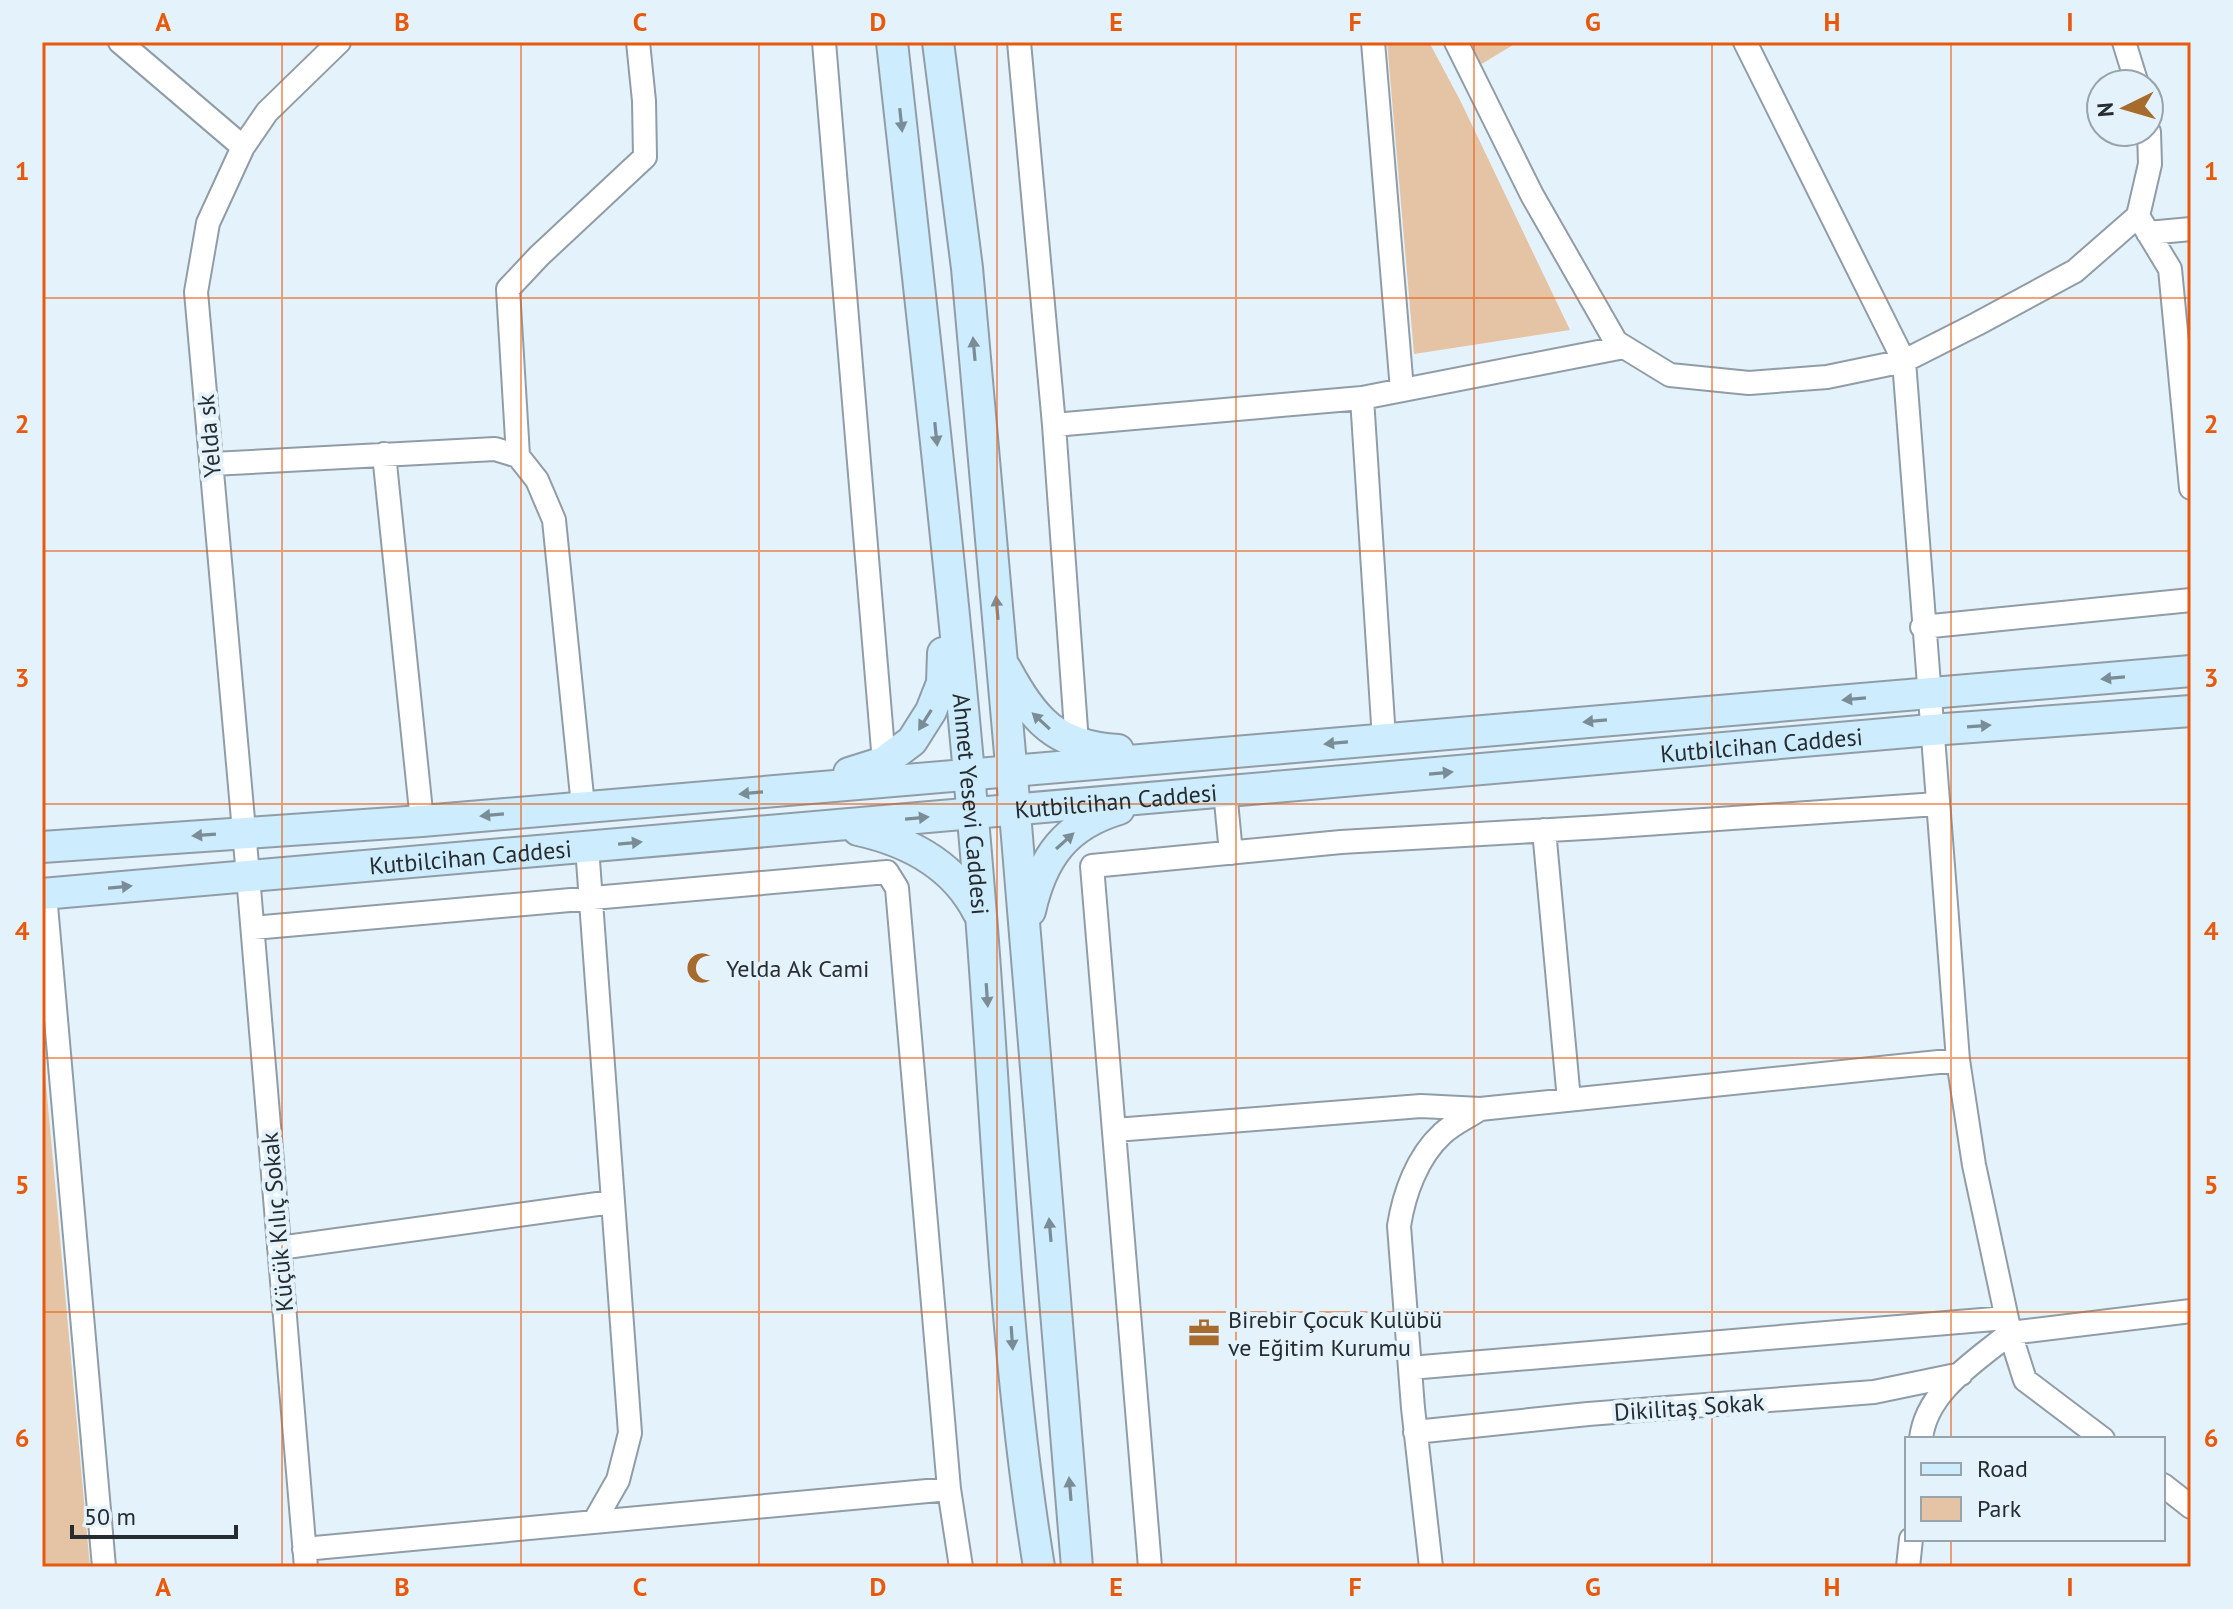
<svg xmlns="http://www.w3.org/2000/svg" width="2233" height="1609" viewBox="0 0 2233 1609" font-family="'PT Sans',sans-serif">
  <rect width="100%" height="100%" fill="#e4f2fc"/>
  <path fill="#e5c4a6" d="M1387,42h42l31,58 110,230 -156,24z
    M1468,42h50l-38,23z
    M42,1040l48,527h-48z"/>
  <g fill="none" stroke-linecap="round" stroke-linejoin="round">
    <defs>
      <path id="street" d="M120,42l123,105
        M824,42l60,720
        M1019,42l35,383 23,318
        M1373,42l29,348
        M1456,42l76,153 84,147 54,33 79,8 78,-6 77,-16 73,-37 98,-53 63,-55 12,-52 -1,-32
        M1745,42l159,319 54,699 16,105 36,168 15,47 78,59
        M2124,42l13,42
        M2138,216l32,53 21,219
        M2148,233l43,-4
        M1362,398l22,341
        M1054,425l308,-27 262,-51
        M384,454l38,367
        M518,456l-10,-167 31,-33 106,-99 -1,-56 -6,-59
        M212,464l283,-15 23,7 19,24 17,40 29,286
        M1922,627l269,-27
        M1225,791l6,62
        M1544,830l25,270
        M587,847l43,586 -12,47 -24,42
        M45,894l59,673
        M253,928l634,-56 10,16 52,601 12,78
        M1115,1130l306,-24 59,3 478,-49
        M279,1248l333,-46
        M2010,1333l181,-22
        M1410,1368l596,-50
        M1415,1432l173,-18 286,-22 87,-18
        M1921,1439c5,-48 54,-77 89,-106
        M2163,1485l28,22
        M304,1549l645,-60
        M306,1567l-58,-691 -52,-584 12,-69 35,-76 24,-35 72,-70
        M1150,1567l-58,-701 249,-24 261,-15 335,-23
        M1431,1567l-18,-159 -14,-182c5,-32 18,-69 43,-92 10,-10 26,-17 38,-25
        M1908,1567l3,-28"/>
      <g id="secondary">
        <path id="s1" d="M892,42c32,291 66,582 89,873 17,217 23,437 58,652"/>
        <path d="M938,42l29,226 45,508 65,791"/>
        <path d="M1006,669c28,52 50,77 112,81"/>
        <path d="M849,773l35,-11 28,-21 19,-30 11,-28 1,-30"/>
        <path d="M858,830c50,11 96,35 120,82"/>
        <path d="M42,847l380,-26 1769,-150"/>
        <path id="s2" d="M42,894l1889,-164 260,-19"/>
        <path d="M1030,911c12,-53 35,-86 89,-102"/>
      </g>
    </defs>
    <use href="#street" stroke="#909da6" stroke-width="26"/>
    <use href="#secondary" stroke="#909da6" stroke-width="34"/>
    <use href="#street" stroke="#fff" stroke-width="22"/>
    <use href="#secondary" stroke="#cdecfd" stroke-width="30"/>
  </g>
  <defs><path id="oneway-solid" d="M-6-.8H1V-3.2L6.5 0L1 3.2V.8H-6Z" transform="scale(2)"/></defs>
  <g fill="#7a8c96">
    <use href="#oneway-solid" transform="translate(901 120) rotate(84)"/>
    <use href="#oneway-solid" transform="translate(974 349) rotate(-95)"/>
    <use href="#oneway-solid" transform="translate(936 434) rotate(84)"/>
    <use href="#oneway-solid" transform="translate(997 608) rotate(-95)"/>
    <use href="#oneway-solid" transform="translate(2113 678) rotate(175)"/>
    <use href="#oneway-solid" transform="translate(1854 699) rotate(175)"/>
    <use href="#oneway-solid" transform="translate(925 720) rotate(122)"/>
    <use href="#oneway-solid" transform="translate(1041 721) rotate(-137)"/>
    <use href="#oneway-solid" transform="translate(1595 721) rotate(175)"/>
    <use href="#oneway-solid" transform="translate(1979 726) rotate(-4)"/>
    <use href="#oneway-solid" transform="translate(1336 743) rotate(175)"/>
    <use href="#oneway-solid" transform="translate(1441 773) rotate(-5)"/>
    <use href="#oneway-solid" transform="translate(751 793) rotate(175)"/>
    <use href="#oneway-solid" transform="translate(492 815) rotate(175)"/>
    <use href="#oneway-solid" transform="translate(917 818) rotate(-5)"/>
    <use href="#oneway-solid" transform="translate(204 835) rotate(176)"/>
    <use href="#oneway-solid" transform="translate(1065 841) rotate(-42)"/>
    <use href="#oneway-solid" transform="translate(630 843) rotate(-5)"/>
    <use href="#oneway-solid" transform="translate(120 887) rotate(-5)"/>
    <use href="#oneway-solid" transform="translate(987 995) rotate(86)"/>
    <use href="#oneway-solid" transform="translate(1050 1230) rotate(-95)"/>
    <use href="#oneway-solid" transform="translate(1012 1338) rotate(86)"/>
    <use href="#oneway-solid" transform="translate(1070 1489) rotate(-95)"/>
  </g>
  <path fill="none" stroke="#e8590c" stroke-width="2" stroke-opacity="0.55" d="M282,42v1525M521,42v1525M759,42v1525M997,42v1525M1236,42v1525M1474,42v1525M1712,42v1525M1951,42v1397M42,298h2149M42,551h2149M42,804h2149M42,1058h2149M42,1312h2149M1951,1539v28"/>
  <defs>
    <symbol id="mosque-bare" viewBox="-9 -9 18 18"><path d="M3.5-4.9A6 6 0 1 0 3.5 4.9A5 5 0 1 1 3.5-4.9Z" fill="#a76b2d" stroke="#e4f2fc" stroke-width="2.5" paint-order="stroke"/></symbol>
    <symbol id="office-bare" viewBox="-9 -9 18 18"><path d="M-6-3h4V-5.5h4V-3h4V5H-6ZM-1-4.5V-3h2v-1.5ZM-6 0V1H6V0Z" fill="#a76b2d" stroke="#e4f2fc" stroke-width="2.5" paint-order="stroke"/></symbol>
  </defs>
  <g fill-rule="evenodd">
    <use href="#mosque-bare" x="680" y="946" width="44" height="44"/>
    <use href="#office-bare" x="1182" y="1311" width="44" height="44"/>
  </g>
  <g text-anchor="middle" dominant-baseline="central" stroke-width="8" stroke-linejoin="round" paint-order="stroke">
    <g font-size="24" fill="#262c2f" stroke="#e4f2fc">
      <text transform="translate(209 436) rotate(-95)">Yelda sk</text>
      <text stroke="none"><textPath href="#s2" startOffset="1726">Kutbilcihan Caddesi</textPath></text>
      <text stroke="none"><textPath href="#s2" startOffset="1078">Kutbilcihan Caddesi</textPath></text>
      <text stroke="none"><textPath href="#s1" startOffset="766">Ahmet Yesevi Caddesi</textPath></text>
      <text stroke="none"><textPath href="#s2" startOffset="430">Kutbilcihan Caddesi</textPath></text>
      <text transform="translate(277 1222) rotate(-95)">Küçük Kılıç Sokak</text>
      <text transform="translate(1689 1407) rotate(-4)">Dikilitaş Sokak</text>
    </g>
    <g font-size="24" fill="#262c2f" stroke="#e4f2fc" text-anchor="start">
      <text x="726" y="968">Yelda Ak Cami</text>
      <text x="1228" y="1319">Birebir Çocuk Kulübü<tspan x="1228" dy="28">ve Eğitim Kurumu</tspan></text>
    </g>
  </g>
  <rect width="2233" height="1609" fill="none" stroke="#e4f2fc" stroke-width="88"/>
  <rect x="1905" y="1437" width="260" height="104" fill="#e4f2fc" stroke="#98a3aa" stroke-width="2"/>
  <rect x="1921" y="1463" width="40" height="12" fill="#cdecfd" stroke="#98a3aa" stroke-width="2"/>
  <text x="1977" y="1477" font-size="24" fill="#262c2f">Road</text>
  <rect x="1921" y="1497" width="40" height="24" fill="#e5c4a6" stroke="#98a3aa" stroke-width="2"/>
  <text x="1977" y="1517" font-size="24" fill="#262c2f">Park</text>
  <g transform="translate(2125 108) rotate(265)"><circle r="38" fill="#e4f2fc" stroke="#98a3aa" stroke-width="2"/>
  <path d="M0-6L14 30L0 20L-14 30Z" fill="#a76b2d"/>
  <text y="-12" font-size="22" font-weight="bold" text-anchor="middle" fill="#262c2f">N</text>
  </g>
  <path d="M72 1525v12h164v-12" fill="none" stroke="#262c2f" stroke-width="4"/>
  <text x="84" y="1525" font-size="24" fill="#262c2f" stroke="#e4f2fc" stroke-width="6" paint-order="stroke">50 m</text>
  <rect x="44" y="44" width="2145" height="1521" fill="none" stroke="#e8590c" stroke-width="3"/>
  <g font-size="26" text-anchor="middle" font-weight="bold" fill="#e8590c">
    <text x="163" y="31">A</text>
    <text x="402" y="31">B</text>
    <text x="640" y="31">C</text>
    <text x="878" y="31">D</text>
    <text x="1116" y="31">E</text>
    <text x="1355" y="31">F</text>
    <text x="1593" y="31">G</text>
    <text x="1832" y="31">H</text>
    <text x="2070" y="31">I</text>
    <text x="22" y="180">1</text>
    <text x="2211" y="180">1</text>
    <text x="22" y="433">2</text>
    <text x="2211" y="433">2</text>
    <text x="22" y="687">3</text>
    <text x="2211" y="687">3</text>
    <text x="22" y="940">4</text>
    <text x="2211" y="940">4</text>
    <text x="22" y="1194">5</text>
    <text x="2211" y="1194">5</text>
    <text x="22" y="1447">6</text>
    <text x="2211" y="1447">6</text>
    <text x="163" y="1596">A</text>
    <text x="402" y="1596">B</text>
    <text x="640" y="1596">C</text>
    <text x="878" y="1596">D</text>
    <text x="1116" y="1596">E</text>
    <text x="1355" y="1596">F</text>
    <text x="1593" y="1596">G</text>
    <text x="1832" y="1596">H</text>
    <text x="2070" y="1596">I</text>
  </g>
</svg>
